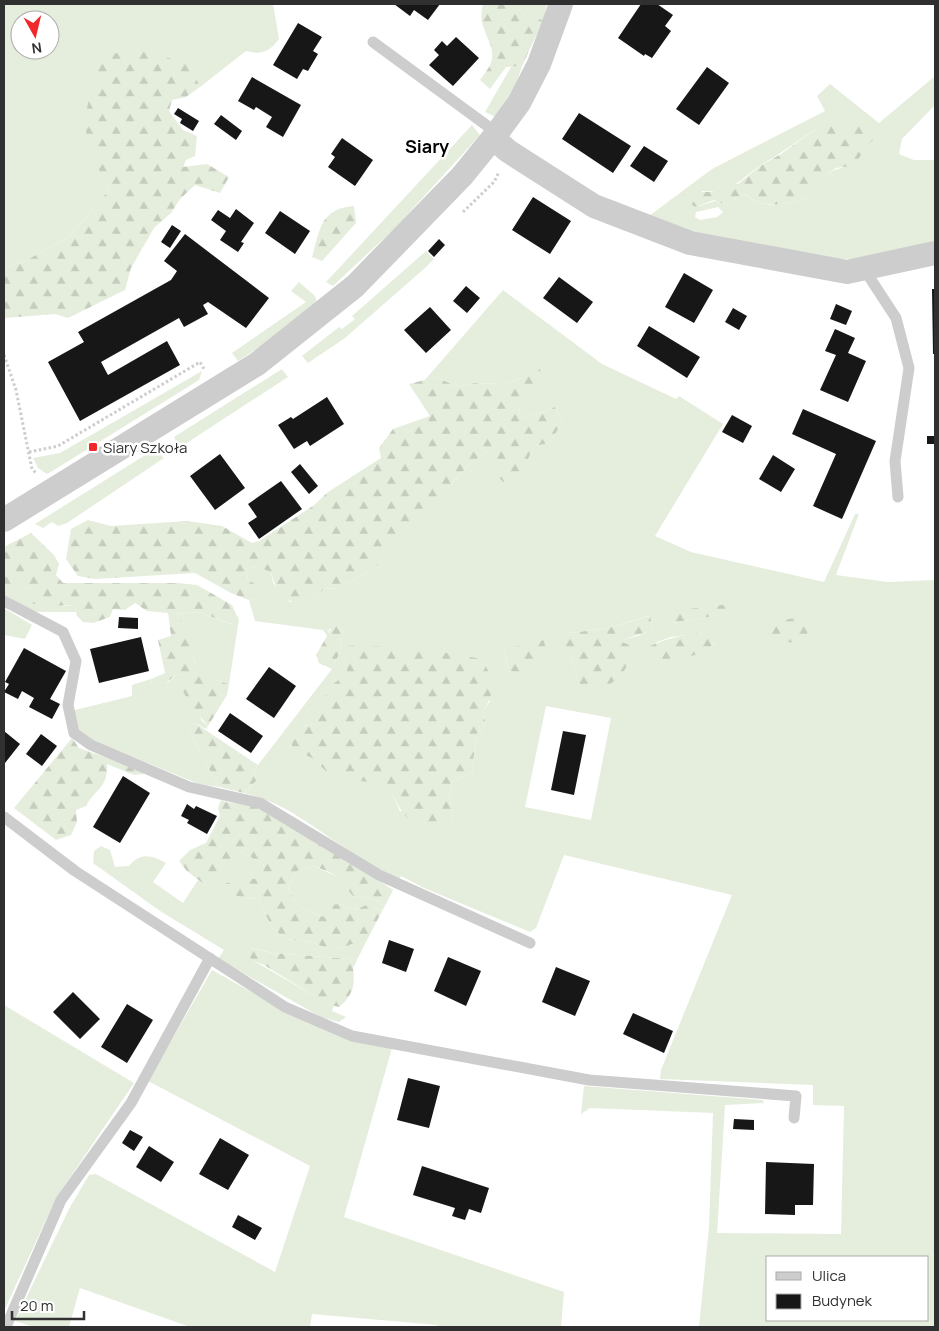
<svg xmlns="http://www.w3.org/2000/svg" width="939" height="1331" viewBox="0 0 939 1331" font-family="Manrope,sans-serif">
  <defs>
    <pattern id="forest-firs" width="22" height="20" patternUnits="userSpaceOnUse" patternTransform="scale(1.25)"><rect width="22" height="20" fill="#e5eedd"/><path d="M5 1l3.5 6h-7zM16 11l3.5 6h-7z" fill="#c5ccbe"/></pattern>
  </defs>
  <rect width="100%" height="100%" fill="#fff"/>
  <path fill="#e5eedd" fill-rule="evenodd" d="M4,4h269l6,35c-10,13 -17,16 -33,12l-46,36 -11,-22 -100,81 20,44 -40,47 -44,24 -21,7zM20,20h30v30h-30z
    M526,4h21l-4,17 -19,-12z
    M522,66l-8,24 -18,27 -11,-5 26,-45z
    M935,76v29l-33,34 -3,15 15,6h21v88l-84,11h-30l-137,-28 -35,-15 63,-47 113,-58 -8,-15 13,-12 49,39zM820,126l35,38 -21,6 -20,13 -2,13c-21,8 -50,15 -67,-2l-22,10 -8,-3 -19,6 6,-16c30,3 38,-12 59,-26 20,-12 40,-26 59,-39zM718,207l5,5 -6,5 -17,3 -5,-3 1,-5z
    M472,125l8,10 -84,92 -63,59 -7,-4z
    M426,251l8,8 -9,9 -80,70 -37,25 -6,-7 37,-29 3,2 13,-10 -3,-3z
    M299,282l16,14 3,9 -12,12 -68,44 -6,-8 74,-51 -15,-11z
    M503,290l99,74 74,35 3,-3 44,28 -68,112 36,16 133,30 31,-68h4l-23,61 52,7 47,-2v747h-236l10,-100 4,-114 -123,-5 -9,6 3,-28 179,14 1,3 -39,2 -8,128 124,1 3,-128 -31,-1v-20l-153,-6 1,-9 71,-175 -168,-40 -28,73 -6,4 -106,-44 -23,-12 -2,4c-17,-10 -35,-19 -51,-30 -35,-23 -62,-47 -104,-57l13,-13 -4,-7 5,-8 74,-96 8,-17 3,-24 -14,1 -1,8 -5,-7 -68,-9 -6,-21 10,-3 -11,-17 -2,-11 12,-2 13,5 2,11 17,19 23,-3 11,-10 15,-1 33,-18 97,-105 19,-14 42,4 4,-9 16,-3 12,-21 -7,-15 -31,12 -6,-8 3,-6 14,-11 -11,-17 -18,7 -32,-1 -16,4 -22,-10 -12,4zM730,604v9l-57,10zM649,616l4,13 -15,7 -20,5 -39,44 -9,-30 -1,-22 35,-4zM704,633l11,10c-22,14 -42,17 -67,17l9,-18 14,-5zM504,649l42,4 -6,6 -32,10zM402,650l25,1 63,50 -7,10 3,14 -10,10 -4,38 -19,8 -4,13 4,27 -53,-10 -9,-19c-10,-1 -13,-6 -21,-10 -7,-3 -16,-1 -23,-3 -32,-9 -35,-23 -45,-52l12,-3c16,-24 5,-30 33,-50l-2,-17zM546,706l65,12 -20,102 -66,-13zM768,1257h160v63h-160z
    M282,369l6,8 -109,71 -5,-11z
    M202,371l-3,9 -145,90 -7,4 -9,-6 -5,-10 27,-5z
    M155,449l9,9 -97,65 -9,3 -6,-4 -9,6 -8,-4z
    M9,585l14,4 12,-4 28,21 11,-1 2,7h-43l-29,-17v-9z
    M4,608l28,17 -7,14 -21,-4z
    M198,612l33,12 5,-10 3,5 -10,65c-9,-3 -19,-5 -26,-10 -8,-6 -21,-48 -25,-60z
    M183,674l19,47 6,5 -2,3 -11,-6 -7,3 9,21 22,40 -20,-3 -115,-47 -10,-15 -3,-11 61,-15v-11l19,-6 1,8 17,-5 7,-7z
    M101,846l9,4 5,17 14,-1c12,-14 22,-11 37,-3l-13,19 30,21 15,-23 7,5 22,-33 10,-3 27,16 -4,14 -34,4 19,16 13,-1 14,30 14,11 26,3 18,8h6l16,-6h13l-12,24 -2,-9 -78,-6 -23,-5 4,13 74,43 6,1 -2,6 14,6 -7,5 -18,-5 -103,-58 6,-9 -64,-39 -67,-48 1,-12z
    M313,866l23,10 17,20 34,6 -5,9c-9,-5 -19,-6 -28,-1l-14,-6 -15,13c-19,-6 -31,-11 -37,-30l9,-16z
    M212,970l72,40 108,38 -48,169 220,75 -3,35h-123l-1,-2 -125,-11 -2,13h-120l-110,-39 -11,39h-36l-18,-6 55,-114 19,-32 7,-1 179,98 35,-106 -162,-85z
    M4,1005l130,78 -78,115 -52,113z"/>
  <path fill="url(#forest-firs)" d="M483,4h43l-1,5 18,12 -21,45 -16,1 -16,22 -10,-9c4,-6 11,-14 12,-21 2,-22 -16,-29 -9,-55z
    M148,51l42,14 10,22 -14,10 -14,3 -3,11 14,19 14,6 -2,20 -9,4 -3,7 24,-3 22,13 -9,16 -25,-8 -15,14 -9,14 -17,15 -23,40 -6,22 -57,28 -13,-4 -51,4v-50l21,-7 44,-24 40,-47c-6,-14 -15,-28 -20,-43 -9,-29 3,-68 17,-93z
    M843,122l24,4 10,8 -24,32 -17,2 -21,15 -3,13c-21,8 -49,15 -67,-2l-22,10 -9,-4 -18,7 -10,-5 -3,-8 5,-2h24l15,-9 11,1 22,-18 21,-12 39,-28z
    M354,206l2,17 -34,38 -10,-4c8,-28 8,-48 42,-51z
    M529,366l10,1 5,13 -9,15 -14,10 -3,6 6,8 31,-12 7,15 -12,21 -16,3c-9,20 -11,26 -31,36l-13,-15 -2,-16 -19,14 -17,18 -20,28 -60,59 -33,18 -15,1 -11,10 -12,6c-18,-5 -26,-16 -30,-33l-13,-5 -12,2 2,11 16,9 -5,8 -10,3 -18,-7 -36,-20 -100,6 -17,-3 -12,-17 5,-30 17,-9 23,6 76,-5 35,5 30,17 7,-2 54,-35 15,-14 53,-34 -2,-10 14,-19 37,-13 -21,-32 27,-7 22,10 16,-4 32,1 18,-7z
    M31,533l23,22 5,9 -3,11 7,8h115l19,2 35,20 4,9 -4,10 -34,-12 -20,2c20,35 4,58 51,70l-2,11 -19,31 -19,-23 -8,-16 2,-13 -7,1 -15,12h-9l-1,-8 14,-6 -7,-33 13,-4 -3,-23 -21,-2 -12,-8 -10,7 -12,-1 -3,8 -17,6 -10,-1 -6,-6 -3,-11 -29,1 -15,-3 5,-18 -12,4 -19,-3v-39z
    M730,604l1,9 -58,10 -2,-12z
    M650,616l3,14 -34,11 13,5c-3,28 -18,41 -44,45l-9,-6 -9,-30 -13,-5 -1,-12 13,-5 35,-4z
    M808,616v16l-4,12 -40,-5c-2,-18 30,-21 44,-23z
    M335,622l8,6 -3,24 -8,17 -13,-6 -3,-8z
    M704,633l15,4c-15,23 -47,23 -72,23l-2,-11c19,-11 37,-14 59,-16z
    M544,640l2,13 -6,6 -3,9 -20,6 -9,-5 -4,-20z
    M365,645l77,7 40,7c11,20 15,31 1,52l3,14 -10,10 -4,38 -19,8 -4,13 4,27 -18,11c-28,-11 -30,-13 -44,-40l-10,-1 -11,-9 -21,-2 -22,-8 -15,-14 -19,-9 -3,-12 12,-10 12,-3c8,-12 8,-26 17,-37 3,-5 11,-9 16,-13l-2,-17 3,-11z
    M195,723l63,42 -5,8 4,7 -13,13 -25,-6 -22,-40 -9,-21z
    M72,738l7,10 66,23 -2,3 -9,1 -27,-11c2,23 -13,26 -21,42l-10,4 1,12 -6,13 -15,5 -42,-32z
    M221,800c11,5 21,2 32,5l99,57 41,28 -6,12 -34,-6 -17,-20 -9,-5 -14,-5 -16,5 -9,16c6,19 18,24 37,30l6,-12 9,-1 14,6 13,-5 15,6 -17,33h-13l-16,6h-6l-18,-8 -26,-3 -14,-11 -14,-30 -13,1 -21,-8 2,-8 34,-5 4,-13 -27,-16 -9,4 6,5 2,11 -15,3 -6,11 -10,2 -18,-14 -8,-10 11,-11 16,-7 14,-27 -2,-8z
    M249,948l24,5 78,6c5,20 5,34 -12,48l-12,-3 -63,-39 -10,-4 -8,-7z"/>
  <path fill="#171717" d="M394,4h46l-12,16 -14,-10 -4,6z
    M641,4h16l16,11 -8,11 6,5 -19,27 -7,-4 -1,2 -26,-18z
    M298,23l24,14 -9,14 5,3 -10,17 -5,-2 -6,10 -24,-14z
    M456,37l23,21 -26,28 -24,-21 10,-10 -5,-5 8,-9 5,5z
    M707,67l22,16 -30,42 -23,-16z
    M252,77l49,28 -18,32 -17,-10 6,-10 -16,-10 -2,3 -16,-9z
    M178,108l21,13 -6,10 -13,-8 2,-4 -8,-5z
    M579,113l52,33 -18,27 -51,-34z
    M221,115l21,16 -6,9 -22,-16z
    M342,138l31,22 -18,26 -27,-19 7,-10 -4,-3z
    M644,146l24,15 -14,21 -24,-16z
    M533,197l38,24 -21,33 -38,-24z
    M236,209l18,14 -13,19 3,1 -6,9 -18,-12 6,-9 -15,-11 7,-10 12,8z
    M280,211l30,20 -15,23 -30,-21z
    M172,225l9,6 -11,17 -9,-6z
    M185,234l84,64 -23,30 -38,-26 -5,3 5,9 -24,13 -5,-9 -78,44 7,13 59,-34 13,24 -100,56 -32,-59 36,-20 -6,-10 93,-52 6,-9 -13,-10z
    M439,239l6,6 -11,12 -6,-6z
    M684,273l29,17 -19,33 -29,-16z
    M559,277l34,25 -16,21 -34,-25z
    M466,286l14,12 -13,15 -14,-12z
    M932,289h3v65h-2z
    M836,304l16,7 -6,14 -16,-6z
    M430,307l21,23 -25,23 -22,-23z
    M733,308l14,8 -8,14 -14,-8z
    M649,326l51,31 -13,21 -50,-32z
    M835,329l20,9 -7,15 18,8 -18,41 -28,-12 16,-35 -11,-4z
    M327,397l17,27 -34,22 -3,-5 -13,8 -16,-24 13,-8 2,2z
    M803,409l73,32 -34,78 -29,-13 23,-52 -44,-20z
    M732,415l20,11 -9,17 -21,-11z
    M927,436h8v8h-8z
    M220,454l25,34 -30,22 -25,-34z
    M773,455l22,14 -14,23 -22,-13z
    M300,464l18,22 -9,8 -18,-22z
    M281,481l21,28 -43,30 -11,-16 9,-6 -9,-13z
    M119,617l19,1v11l-20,-1z
    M141,637l8,34 -50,12 -9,-34z
    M24,648l42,23 -16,28 10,5 -8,15 -23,-12 5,-9 -12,-7 -4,8 -14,-7 5,-8 -4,-2z
    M269,667l27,19 -22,32 -28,-19z
    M230,713l33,23 -12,17 -33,-22z
    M4,731l16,13 -15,19 -1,-1z
    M563,731l23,4 -12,60 -23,-5z
    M41,734l16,12 -15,20 -16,-12z
    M123,776l27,17 -30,50 -27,-16z
    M187,804l7,5 2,-3 21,10 -10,18 -20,-11 2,-3 -8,-4z
    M389,940l25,9 -8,23 -24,-9z
    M448,957l33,14 -15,35 -32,-15z
    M556,967l34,14 -15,35 -33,-14z
    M73,992l27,27 -20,20 -27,-27z
    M127,1004l26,16 -26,43 -26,-16z
    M633,1013l40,18 -9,22 -41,-19z
    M408,1078l32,8 -11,42 -32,-8z
    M734,1119l20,1v10l-21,-1z
    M130,1130l13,7 -9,14 -12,-8z
    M220,1138l29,17 -21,35 -29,-16z
    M149,1146l25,16 -13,20 -25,-15z
    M766,1162l48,2 -1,41h-18v10l-30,-1z
    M422,1166l67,22 -8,25 -12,-4 -4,11 -13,-4 3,-8 -42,-13z
    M238,1215l24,13 -7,12 -23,-13z"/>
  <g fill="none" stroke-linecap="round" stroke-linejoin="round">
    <path stroke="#cdcdcd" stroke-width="3" stroke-dasharray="2.5 2.5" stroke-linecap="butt" d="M463,212l31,-30 5,-10
      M4,355l12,35 16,79 4,4
      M29,452l29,-6 142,-84 4,7"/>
    <path stroke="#cdcdcd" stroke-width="11" d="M373,42l124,91
      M864,269l32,49 13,50 -14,93 3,36
      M4,601l59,31 13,29 -8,44 6,28 17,12 98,42 71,16 119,72 151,68
      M4,817l71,54 210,136 67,29 237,44 207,16 -2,22
      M6,1327l55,-127 70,-97 79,-145"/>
    <path stroke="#cdcdcd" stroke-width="24" d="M493,138l15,13 86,55 96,37 157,29 88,-19
      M4,520l253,-156 98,-78 107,-110 35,-43 22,-30 20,-39 22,-60"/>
  </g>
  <rect fill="#f1282a" stroke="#fff" stroke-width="2" x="88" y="442" width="10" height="10" rx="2.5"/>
  <g text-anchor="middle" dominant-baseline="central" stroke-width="5" stroke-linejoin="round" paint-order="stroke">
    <g font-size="15" fill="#303030" stroke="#fff" text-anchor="start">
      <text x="103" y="447">Siary Szkoła</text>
    </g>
    <g font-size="18" font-weight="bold" fill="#000" stroke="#fff">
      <text x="427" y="146">Siary</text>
    </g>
  </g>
  <rect width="939" height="1331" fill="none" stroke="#303030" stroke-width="10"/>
  <rect x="766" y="1256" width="162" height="65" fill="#ffffff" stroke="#acacac"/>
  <rect x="776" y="1272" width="25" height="8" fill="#cdcdcd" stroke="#acacac"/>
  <text x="812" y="1281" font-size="15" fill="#303030">Ulica</text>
  <rect x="776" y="1294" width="25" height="15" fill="#171717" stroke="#acacac"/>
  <text x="812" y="1306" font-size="15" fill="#303030">Budynek</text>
  <g transform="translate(35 35) rotate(172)"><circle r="24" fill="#ffffff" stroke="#acacac"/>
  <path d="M0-4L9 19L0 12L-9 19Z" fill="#f1282a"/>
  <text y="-8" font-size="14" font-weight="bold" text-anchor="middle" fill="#303030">N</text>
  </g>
  <path d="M12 1311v8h72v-8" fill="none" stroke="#303030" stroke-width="2.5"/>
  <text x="20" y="1311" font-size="15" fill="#303030" stroke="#ffffff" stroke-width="4" paint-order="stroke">20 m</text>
</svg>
